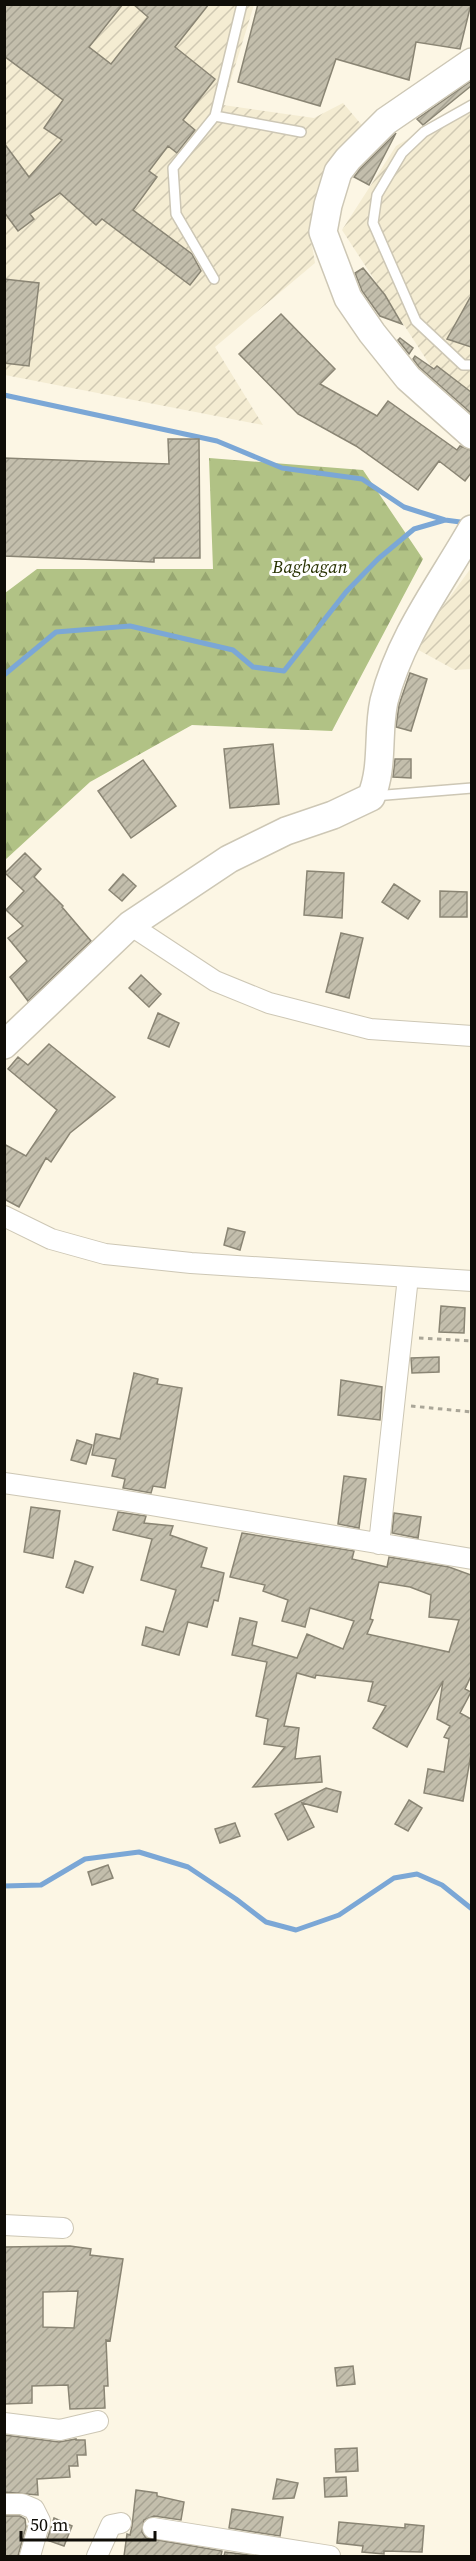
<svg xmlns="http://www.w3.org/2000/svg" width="476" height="2561" viewBox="0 0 476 2561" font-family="'Source Serif 4',serif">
  <defs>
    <pattern id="industrial-furrows" width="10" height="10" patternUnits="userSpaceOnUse" patternTransform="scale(1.5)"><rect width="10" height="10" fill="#f4ecd2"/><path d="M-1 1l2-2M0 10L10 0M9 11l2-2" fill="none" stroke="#d0c9b3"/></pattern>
    <pattern id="forest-firs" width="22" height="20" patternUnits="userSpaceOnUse" patternTransform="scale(1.5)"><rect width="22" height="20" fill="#b1c285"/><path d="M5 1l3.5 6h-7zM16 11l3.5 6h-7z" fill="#97a671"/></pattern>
    <pattern id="building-hatch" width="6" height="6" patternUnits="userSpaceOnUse" patternTransform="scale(1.5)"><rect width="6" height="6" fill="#c3beac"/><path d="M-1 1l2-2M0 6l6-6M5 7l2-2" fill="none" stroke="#a6a292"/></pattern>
  </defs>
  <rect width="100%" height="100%" fill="#fcf6e4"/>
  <path fill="url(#industrial-furrows)" d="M4,5h250l-31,100 91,13 29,-15 23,27 -41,41 -16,57 6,35 -100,84 48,78 -258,-50z
    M471,102v293l-41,-30 -88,-135 54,-84z
    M471,568v101l-16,1 -42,-23z"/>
  <path fill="url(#forest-firs)" d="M209,458l154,12 60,89 -91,172 -140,-6 -102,57 -85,78v-267l32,-24h176z"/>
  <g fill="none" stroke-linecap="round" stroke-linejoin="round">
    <path stroke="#7ba7d6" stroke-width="5" d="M4,395l213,46 65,27 80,11 42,28 41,13 23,3
      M4,675l52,-43 74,-6 103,24 20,17 31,4 62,-79 32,-33 36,-30 31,-9
      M4,1886l37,-1 44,-26 54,-7 49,15 48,32 30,23 30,8 43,-15 55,-37 23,-4 25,11 30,24"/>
  </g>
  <path fill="url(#building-hatch)" stroke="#8a8574" stroke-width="1.5" fill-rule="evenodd" d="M4,4h119l-34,43 22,17 37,-47 -15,-13h76l-34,43 40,32 -32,41 12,10 -18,23 -9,-7 -19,25 8,6 -24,33 59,44 9,17 -11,14 -88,-66 -6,6 -36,-32 -30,21 4,5 -16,12 -14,-19v-69l25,34 33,-37 -18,-12 19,-28 -59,-44z
    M258,4h213l-11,45 -44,-7 -7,38 -73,-21 -16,47 -82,-24z
    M471,81v5l-48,39 -6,-6z
    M396,133l-27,52 -15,-8 6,-8z
    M363,268l22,27 17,29 -22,-8 -18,-25 -7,-18z
    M4,279l35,4 -10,83 -25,-3z
    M471,296v51l-24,-8z
    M281,314l54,55 -15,15 57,32 11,-15 69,49 3,-4 11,4v23l-6,8 -26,-20 -21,29 -62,-44 -58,-32 -59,-60z
    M400,338l13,10 -4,6 -11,-14z
    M415,356l19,13 3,-3 34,26v21l-52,-46 -6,-8z
    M168,439h31l1,119h-46v4l-150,-6v-98l165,6z
    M410,673l17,6 -16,52 -15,-4 3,-22z
    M273,744l6,60 -49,4 -6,-59z
    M395,759h16v19l-18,-1z
    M143,760l33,46 -45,32 -33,-47z
    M25,853l16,16 -7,8 29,29 -1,1 29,34 -63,60 -18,-24 17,-16 -19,-23 15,-12 -17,-16 18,-19 -19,-18z
    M307,871l37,2 -2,45 -38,-3z
    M123,874l13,12 -14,15 -13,-11z
    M394,884l26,17 -12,18 -26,-17z
    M440,891l27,1v25h-27z
    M341,933l22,5 -14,60 -23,-6z
    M141,975l20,19 -12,13 -20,-19z
    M158,1013l21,10 -10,24 -21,-9z
    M49,1044l66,53 -45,36 -19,29 -5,-4 -27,49 -15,-8v-55l22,12 31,-46 -49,-41 10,-12 10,8z
    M228,1228l17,4 -5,18 -16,-5z
    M441,1306l24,2 -1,25 -25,-1z
    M439,1357v15l-27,1 -1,-15z
    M134,1373l24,6 -1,5 25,4 -17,100 -12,-2 -2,7 -28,-5 2,-9 -13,-3 4,-17 -24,-4 4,-21 24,5z
    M341,1380l41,7 -2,33 -42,-5z
    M77,1440l15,5 -6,19 -15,-4z
    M344,1476l22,3 -7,49 -21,-4z
    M31,1507l29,4 -7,47 -29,-6z
    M118,1512l28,4 -2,7 29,3 -3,9 37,13 -6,19 23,6 -6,28 -4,-1 -7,27 -19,-5 -9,33 -37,-10 4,-18 17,5 13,-42 -35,-10 11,-41 -39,-9z
    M394,1513l27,4 -3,21 -26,-5z
    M242,1533l112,18 -2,8 35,8 2,-10 60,10 22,8v101l-6,13 6,3 -11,21 11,6v35l-8,47 -39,-8 4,-24 16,3 5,-33 -5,-2 6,-11 -13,-7 6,-38 -36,66 -34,-19 13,-22 -18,-5 5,-19 -57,-7 -1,3 -18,-5 -13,53 15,2 -4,31 25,-3 2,26 -69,5 32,-40 -21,-3 4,-25 -12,-3 11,-54 -35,-7 8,-37 17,4 -5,23 45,13 10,-24 36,15 11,-28 -44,-13 -5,19 -23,-6 6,-21 -25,-9 2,-6 -35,-8zM379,1582l31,5 21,8 -2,22 30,3 -10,32 -82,-18 6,-14 -3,-1z
    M75,1561l18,6 -10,26 -17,-6z
    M326,1788l15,4 -4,20 -35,-9 12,24 -26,13 -13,-26z
    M409,1800l13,8 -14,23 -13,-7z
    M235,1823l5,13 -20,7 -5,-14z
    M108,1865l5,13 -21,7 -4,-13z
    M70,2246l21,3 -1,6 33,4 -13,82 -4,-1 2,46h-4l1,22 -35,1 -2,-24 -36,1v17l-28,1v-157zM78,2291l-4,37 -31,-1v-35z
    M353,2366l2,18 -18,2 -2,-18z
    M4,2435l55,7 17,-3v1h9l1,15h-9l1,11h-9l1,11 -33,2 1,16 -34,-3z
    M357,2448l1,23 -22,1 -1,-23z
    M346,2477l1,19 -22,1 -1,-19z
    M277,2479l21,4 -4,15 -21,1z
    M136,2490l21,3v3l27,6 -3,18 -27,-4 -10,4 -2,12 4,6 76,13 -1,5h-97l3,-22 3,1 2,-9z
    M232,2509l51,8 -3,19 -51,-8z
    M4,2516h16l5,3 1,8 -8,29h-14z
    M54,2518l18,8 -8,20 -17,-6z
    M339,2522l66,6v-4l19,2 -2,26 -38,-1v3l-22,-2 1,-6 -26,-3z
    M225,2552l31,4h-32z"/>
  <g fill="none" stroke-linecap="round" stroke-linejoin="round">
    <defs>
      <path id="lane" d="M242,4l-27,112 86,16
        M472,105l-48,27 -22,21 -25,42 -4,28 43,98 47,44h9
        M214,279l-38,-65 -3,-46 42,-52
        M374,796l98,-8"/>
      <path id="street" d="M130,925l85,56 54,22 101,26 102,7
        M4,1216l47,23 54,15 86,9 281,18
        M4,1483l117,17 351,59
        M379,1544l29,-267
        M4,2225l59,3
        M4,2423l56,7 38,-9
        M4,2504h18l12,5 6,12 -10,35
        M153,2528l177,28
        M97,2556l14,-31 10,-2"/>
      <path id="secondary" d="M472,62l-86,59 -38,38 -10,13 -10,33 -5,27 25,66 24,35 36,45 64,57
        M4,1045l126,-120 99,-66 57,-28 47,-16 38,-18c13,-30 6,-65 13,-96 16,-64 56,-116 88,-172"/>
    </defs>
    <use href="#lane" stroke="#cdc7b5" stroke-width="12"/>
    <use href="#street" stroke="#cdc7b5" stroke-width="22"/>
    <use href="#secondary" stroke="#cdc7b5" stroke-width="30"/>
    <path stroke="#aaa698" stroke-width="3" stroke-dasharray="4.5 4.5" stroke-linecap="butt" d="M419,1338l53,3
      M411,1406l61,6"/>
    <use href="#lane" stroke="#fff" stroke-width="9"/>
    <use href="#street" stroke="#fff" stroke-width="20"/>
    <use href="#secondary" stroke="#fff" stroke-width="27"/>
  </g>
  <g text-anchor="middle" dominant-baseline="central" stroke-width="6" stroke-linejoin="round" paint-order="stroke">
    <g font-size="18" font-style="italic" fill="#293303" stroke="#fff">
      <text x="310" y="566">Bagbagan</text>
    </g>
  </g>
  <rect width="476" height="2561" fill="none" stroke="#0f0d07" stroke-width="12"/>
  <path d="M21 2531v9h134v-9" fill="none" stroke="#0f0d07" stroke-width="3"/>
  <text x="30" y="2531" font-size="18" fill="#0f0d07" stroke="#ffffff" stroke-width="4.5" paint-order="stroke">50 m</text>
</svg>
